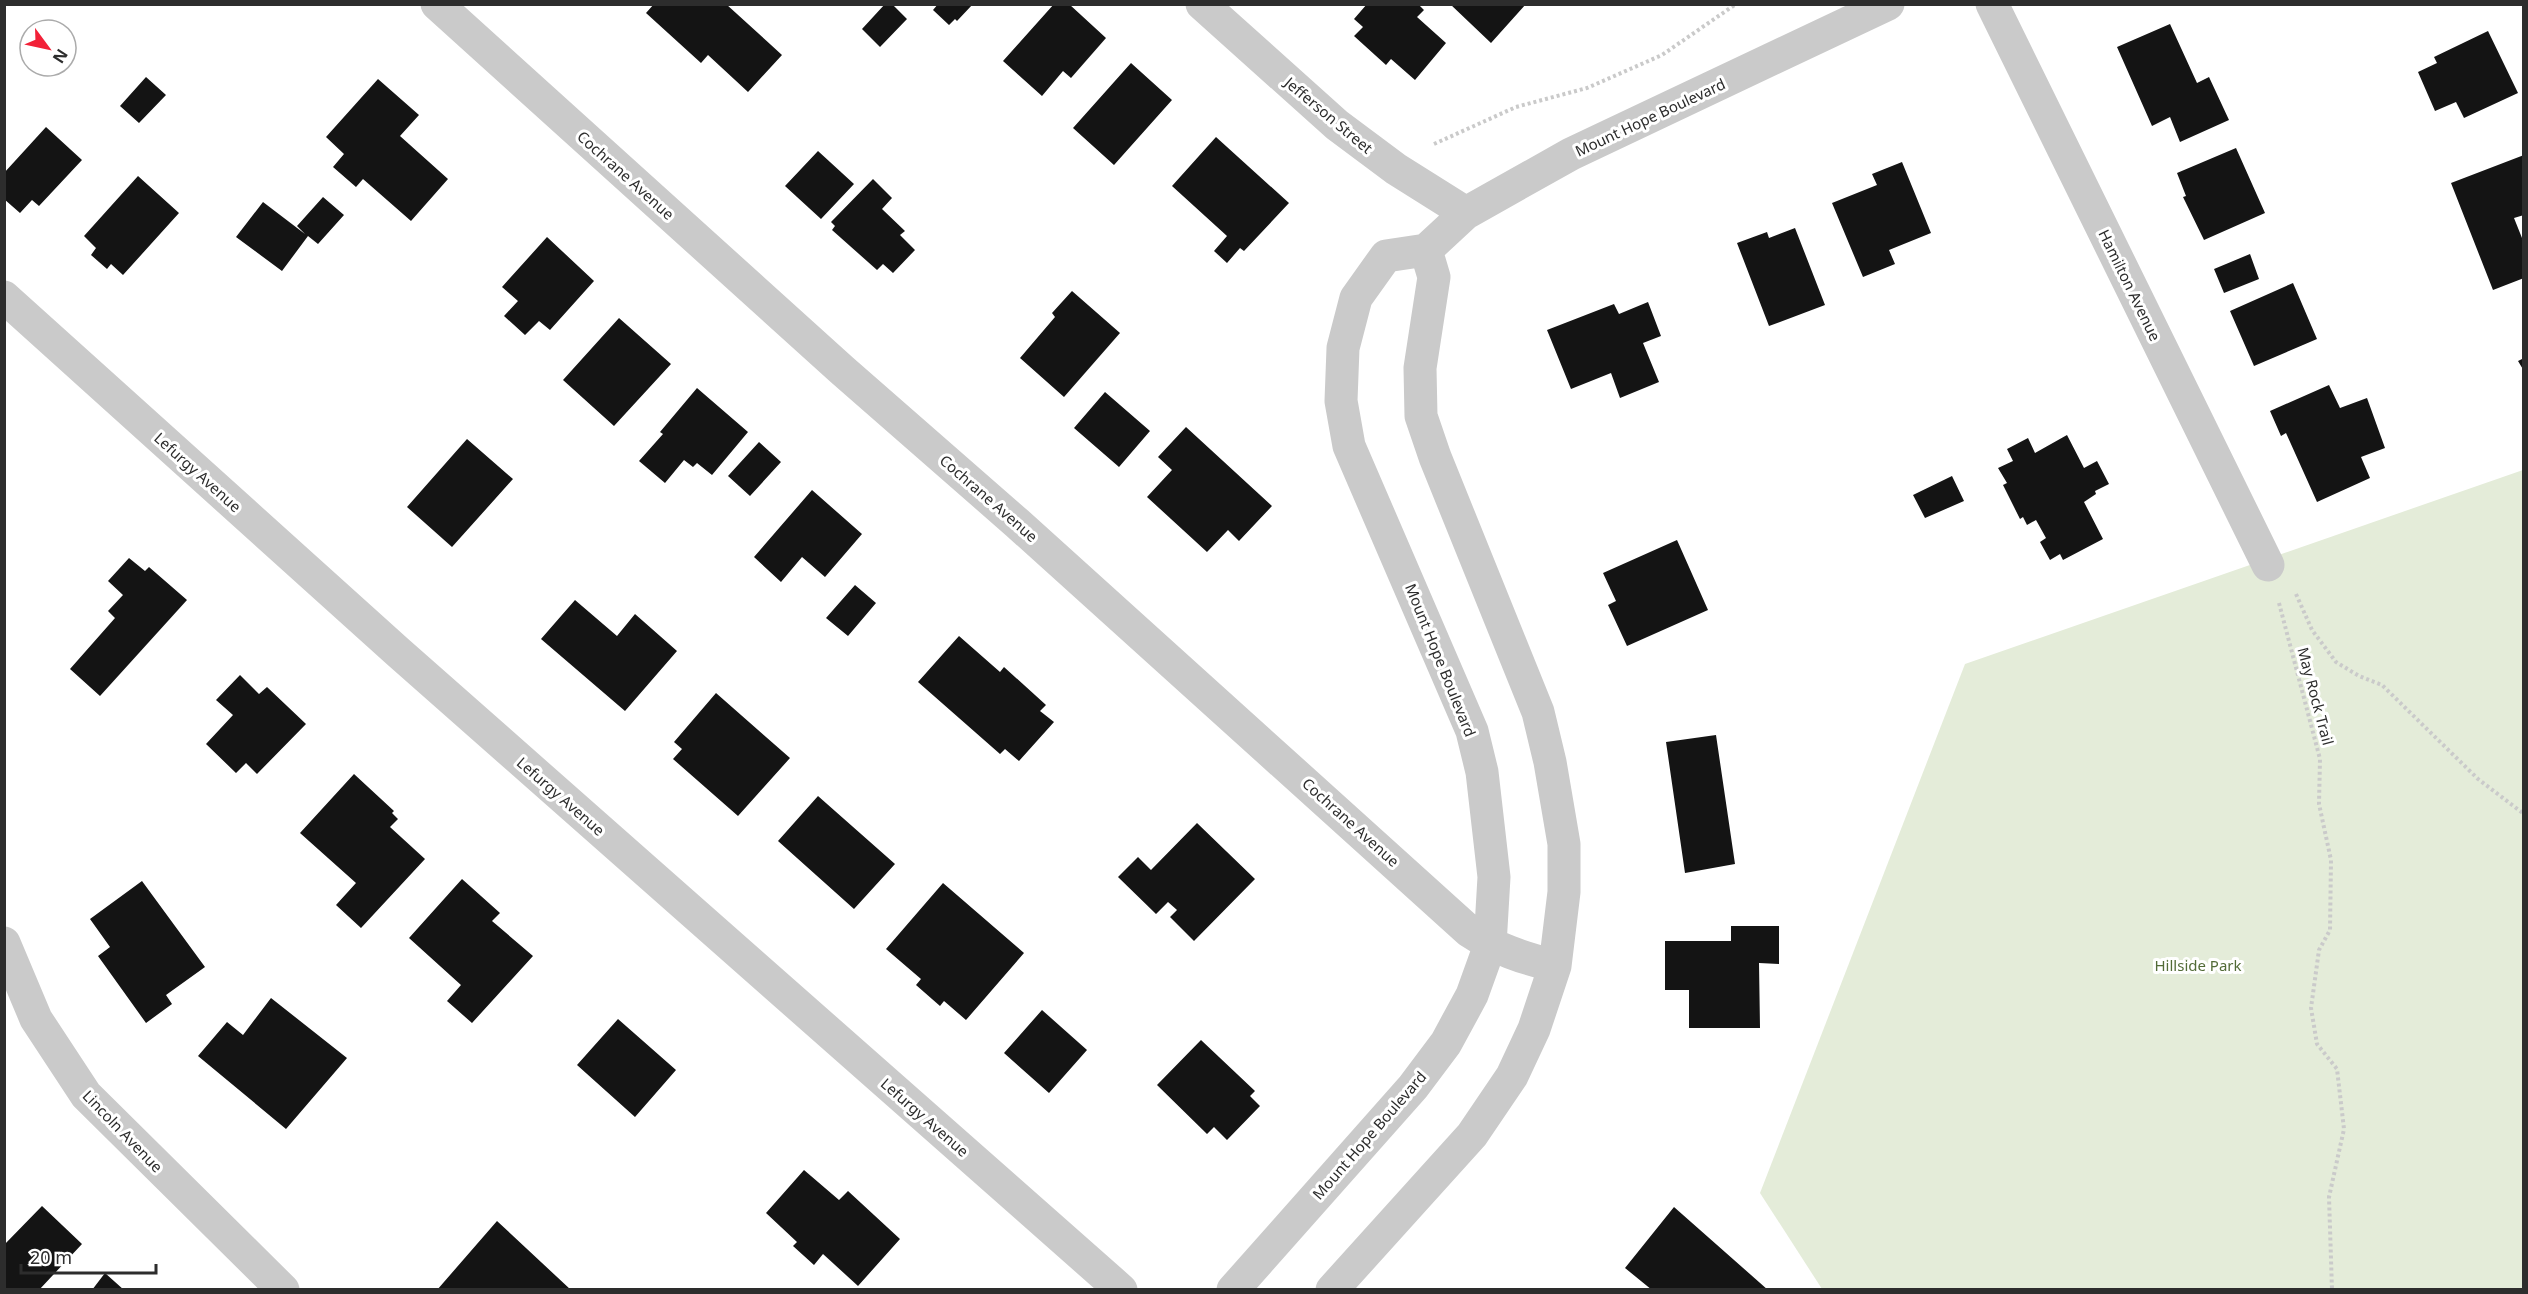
<svg xmlns="http://www.w3.org/2000/svg" width="2528" height="1294" viewBox="0 0 2528 1294" font-family="'Noto Sans',sans-serif">
  <rect width="100%" height="100%" fill="#fff"/>
  <path fill="#e4ecd9" d="M2523,470v819h-701l-62,-96 205,-529z"/>
  <path fill="#141414" d="M654,4h72l56,51 -34,37 -40,-37 -7,8 -55,-50z
    M885,4h7l15,15 -27,28 -18,-18z
    M938,4h35l-16,17 -2,-2 -6,6 -16,-15z
    M1054,4h15l37,34 -35,40 -8,-7 -21,25 -39,-35z
    M1367,4h51l6,6 -7,7 29,26 -31,37 -24,-21 -5,6 -32,-29 9,-9 -9,-8z
    M1450,4h76l-35,39z
    M2170,24l27,59 12,-6 20,43 -49,22 -10,-25 -18,9 -35,-79z
    M2488,31l30,62 -54,25 -8,-16 -21,9 -17,-39 19,-9 -3,-6z
    M1131,63l41,37 -58,65 -41,-37z
    M146,77l20,18 -27,28 -19,-17z
    M378,79l41,36 -19,21 48,43 -37,42 -48,-42 -7,8 -23,-20 11,-13 -18,-17z
    M46,127l36,33 -43,46 -7,-6 -12,13 -16,-14v-26z
    M1216,137l73,66 -45,48 -4,-3 -13,15 -13,-12 13,-15 -55,-50z
    M2236,148l29,65 -61,27 -21,-43 3,-1 -9,-23z
    M818,151l36,33 -33,35 -36,-33z
    M2524,155v60l-10,3 10,25v35l-31,12 -42,-107z
    M1902,162l29,71 -42,17 6,14 -32,13 -31,-74 45,-18 -5,-11z
    M138,176l41,37 -56,62 -12,-11 -4,5 -16,-14 5,-7 -12,-12z
    M873,179l19,19 -10,11 23,22 -5,4 15,15 -22,23 -10,-9 -6,6 -45,-40 3,-4 -4,-4z
    M323,197l21,18 -26,29 -10,-8 -26,35 -46,-34 27,-35 42,32 -8,-8z
    M1795,228l30,77 -56,21 -32,-83 30,-11 2,6z
    M547,237l47,44 -44,49 -11,-9 -14,14 -21,-19 14,-15 -16,-14z
    M2250,254l9,25 -35,14 -10,-24z
    M2293,283l24,56 -63,27 -24,-55z
    M1072,291l48,42 -56,64 -44,-39 35,-41 -3,-4z
    M1648,302l13,34 -18,7 16,39 -39,16 -9,-25 -40,16 -24,-59 67,-26 5,10z
    M619,318l52,46 -57,62 -51,-46z
    M2524,358v13l-6,-10z
    M2329,385l11,23 27,-10 18,50 -24,9 9,21 -53,24 -31,-69 -5,3 -11,-25z
    M697,388l51,44 -36,43 -15,-12 -4,4 -9,-7 -19,23 -26,-22 24,-27 -3,-2z
    M1105,392l45,39 -31,36 -45,-39z
    M1186,427l86,79 -33,35 -11,-11 -21,22 -60,-55 25,-27 -14,-13z
    M2067,435l17,33 13,-7 12,23 -14,7 1,3 -12,8 19,37 -40,21 -3,-6 -10,6 -10,-18 6,-4 -10,-18 -9,5 -4,-8 -3,2 -17,-34 4,-2 -9,-15 15,-7 -6,-12 21,-11 7,15z
    M467,439l46,40 -61,68 -45,-40z
    M759,442l22,20 -31,34 -22,-20z
    M1952,476l12,25 -39,17 -12,-23z
    M812,490l50,44 -37,43 -23,-20 -21,25 -27,-25z
    M1677,540l31,70 -81,36 -19,-41 8,-4 -13,-28z
    M129,558l16,13 4,-4 38,33 -87,96 -30,-27 45,-51 -7,-7 15,-16 -15,-14z
    M855,585l21,18 -28,33 -22,-18z
    M575,600l42,36 18,-22 42,37 -52,60 -84,-72z
    M959,636l41,36 4,-5 42,38 -6,6 14,11 -35,39 -14,-12 -5,5 -82,-72z
    M240,675l19,19 8,-7 39,37 -49,50 -11,-11 -10,10 -30,-29 27,-29 -17,-15z
    M716,693l74,65 -52,58 -65,-57 9,-10 -8,-7z
    M1716,735l19,129 -50,9 -19,-131z
    M354,774l40,37 -2,2 6,6 -8,8 35,32 -64,69 -25,-23 20,-22 -56,-50z
    M818,796l77,68 -41,45 -76,-68z
    M1197,823l58,56 -61,62 -24,-24 7,-7 -9,-8 -12,12 -38,-37 20,-20 13,13z
    M462,879l38,34 -8,8 41,35 -61,67 -25,-22 14,-16 -52,-47z
    M142,881l63,86 -39,28 6,9 -26,19 -48,-67 12,-9 -20,-28z
    M943,883l81,70 -58,67 -22,-19 -4,5 -24,-21 5,-6 -35,-30z
    M1731,926h48v38l-20,-1 1,65h-71v-38h-24v-49h66z
    M271,998l76,60 -61,71 -88,-73 29,-34 16,13z
    M1042,1010l45,40 -38,43 -45,-40z
    M618,1019l58,51 -41,47 -58,-52z
    M1201,1040l54,51 -5,5 10,10 -33,34 -13,-13 -7,7 -50,-49z
    M804,1170l35,30 9,-9 52,48 -42,47 -35,-32 -9,11 -21,-19 4,-4 -31,-29z
    M42,1206l40,38 -43,46h-35v-45z
    M1674,1207l94,83h-116l-27,-22z
    M497,1221l74,69h-134z
    M105,1273l19,17h-32z"/>
  <g fill="none" stroke-linecap="round" stroke-linejoin="round">
    <path stroke="#cacaca" stroke-width="4" stroke-dasharray="3 3" stroke-linecap="butt" d="M1434,144l82,-37 71,-19 75,-33 74,-51
      M2296,594l16,36 24,32 23,14 23,9 96,94 46,35
      M2279,603l41,156 -1,45 12,56 -1,70 -11,20 -8,58 6,36 20,25 7,60 -15,68 3,93"/>
    <path stroke="#cacaca" stroke-width="33" d="M437,4l405,366 175,153 452,408c27,18 54,27 86,35
      M1202,4l135,121 59,44 70,44
      M1992,4l276,561
      M4,297l394,355 723,638
      M4,943l32,76 50,76 197,195
      M1233,1290l180,-203 33,-44 26,-48 18,-50 4,-68 -12,-105 -10,-41 -123,-285 -8,-45 2,-53 13,-50 30,-42 40,-6 40,-37 105,-59 317,-150
      M1332,1290l140,-155 40,-59 22,-47 21,-63 9,-74v-48l-14,-82 -12,-50 -103,-255 -14,-41 -1,-48 14,-91 -8,-27"/>
  </g>
  <g text-anchor="middle" dominant-baseline="central" stroke-width="6" stroke-linejoin="round" paint-order="stroke">
    <g font-size="15" fill="#2d2d2d" stroke="#fff">
      <text transform="translate(1329 115) rotate(40)">Jefferson Street</text>
      <text transform="translate(1650 117) rotate(-25)">Mount Hope Boulevard</text>
      <text transform="translate(626 175) rotate(42)">Cochrane Avenue</text>
      <text transform="translate(2130 285) rotate(64)">Hamilton Avenue</text>
      <text transform="translate(198 472) rotate(42)">Lefurgy Avenue</text>
      <text transform="translate(989 498) rotate(41)">Cochrane Avenue</text>
      <text transform="translate(1441 660) rotate(68)">Mount Hope Boulevard</text>
      <text transform="translate(2316 696) rotate(75)">May Rock Trail</text>
      <text transform="translate(561 796) rotate(41)">Lefurgy Avenue</text>
      <text transform="translate(1351 822) rotate(42)">Cochrane Avenue</text>
      <text transform="translate(925 1117) rotate(41)">Lefurgy Avenue</text>
      <text transform="translate(123 1131) rotate(46)">Lincoln Avenue</text>
      <text transform="translate(1369 1135) rotate(-49)">Mount Hope Boulevard</text>
    </g>
    <g font-size="15" fill="#526b37" stroke="#fff">
      <text x="2198" y="965">Hillside Park</text>
    </g>
  </g>
  <rect width="2528" height="1294" fill="none" stroke="#2d2d2d" stroke-width="12"/>
  <g transform="translate(48 48) rotate(123)"><circle r="28" fill="#ffffff" stroke="#ababab" stroke-width="1.5"/>
  <path d="M0-4.5L10 22L0 15L-10 22Z" fill="#f22138"/>
  <text y="-9" font-size="16" font-weight="bold" text-anchor="middle" fill="#2d2d2d">N</text>
  </g>
  <path d="M21 1264v9h135v-9" fill="none" stroke="#2d2d2d" stroke-width="3"/>
  <text x="30" y="1264" font-size="18" fill="#2d2d2d" stroke="#ffffff" stroke-width="4.5" paint-order="stroke">20 m</text>
</svg>
